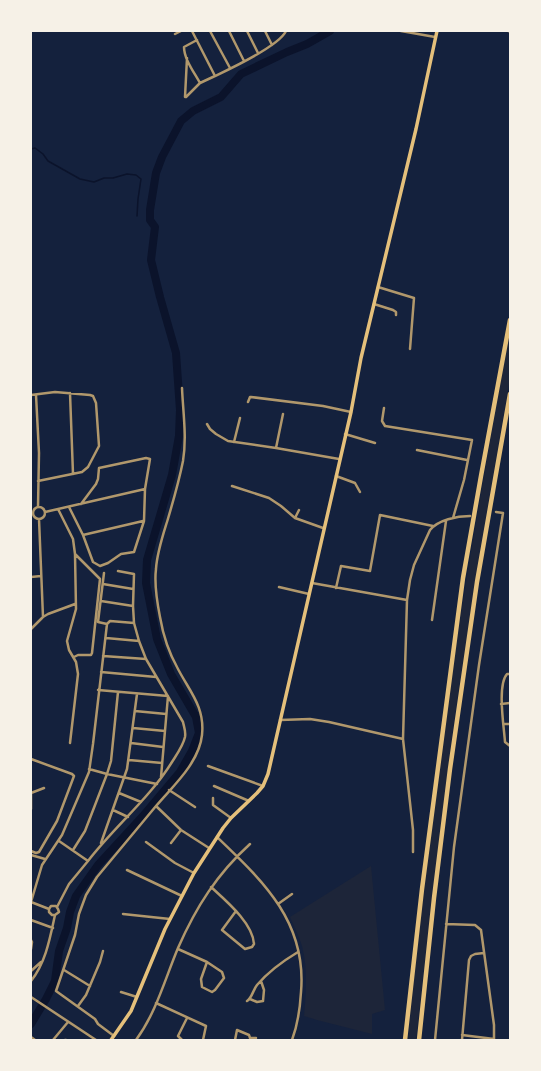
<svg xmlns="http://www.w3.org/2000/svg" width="541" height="1071" viewBox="0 0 541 1071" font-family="'Space Grotesk',sans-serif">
  <rect width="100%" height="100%" fill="#14213d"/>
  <path fill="#1d2539" d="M510,331v47l-31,179 -24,157 -22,173 -17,153h-8c6,-67 13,-134 21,-201 21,-170 50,-340 81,-508z
    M371,866l14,144 -13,4v20l-55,-14 -13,-4c2,-23 4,-47 -2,-70 -3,-10 -8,-20 -12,-29z"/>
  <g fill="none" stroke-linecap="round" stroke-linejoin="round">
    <path stroke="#0b132b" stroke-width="1.5" d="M31,149l4,-1 8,6 5,7 32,18 14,3 10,-4h9l14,-4 9,1 5,4 -3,20 -1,17"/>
    <path stroke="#0b132b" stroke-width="8" d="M31,1024l15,-25 9,-18 4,-30 8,-23 3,-16 6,-16 22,-31 45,-49 37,-44 12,-21 7,-18 -3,-16 -25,-43 -14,-35 -11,-56 1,-23 25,-85 7,-39 1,-26 -4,-57 -16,-56 -9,-37 4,-33 -5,-7v-10l6,-37 6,-16 19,-36 12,-10 28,-14 20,-23 46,-22 20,-8 23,-13"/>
    <path stroke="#b1986c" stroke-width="2.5" d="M192,31l23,45c17,-8 64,-30 71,-45
      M210,31l20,37
      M229,31l15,30
      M247,31l11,22
      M265,31l7,14
      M401,31l34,6
      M175,34l6,-3
      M197,40l-13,7c0,12 10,25 16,36
      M187,58l-2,39h1l14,-14 15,-7
      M378,287l36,11 -4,51
      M374,304l19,6 3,2v3
      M182,388c1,24 5,49 1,73 -4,20 -10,41 -16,61 -5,16 -10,31 -11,47 -2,16 1,33 4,48 3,18 9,36 18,52 12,23 27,38 24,66 -3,28 -29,51 -46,71l25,24 28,18
      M70,393l3,81
      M31,395l24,-3 35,3 3,1 3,7 3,43 -11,21 -6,5 -44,9
      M36,395l3,58 -1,54
      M248,402l2,-5h1l72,9 28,6
      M384,408l-2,13 3,5 87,14 -8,40 -11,38
      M207,424l3,5 6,5 12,7 48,7 63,11
      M345,434l30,9
      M234,442l6,-24
      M276,448l7,-34
      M417,450l50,10
      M336,476l19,7 5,9
      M232,486l37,12 12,8 14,12 28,10
      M69,507l14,28 10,27 7,4 8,-3 13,-9 13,-2 10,-31 1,-32 5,-30 -4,-1 -47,10 -1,11 -2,5 -15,20
      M33 513a6 6 0 1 1 12 0a6 6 0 1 1-12 0Z
      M58,509l15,30 2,15 1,55 -9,32 2,9 7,12 2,12 -8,69
      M45,512l100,-23
      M295,518l4,-8
      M39,519l4,98
      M83,535l60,-14
      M104,573l-6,49 9,2
      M31,577l10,-1
      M312,583l95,17
      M103,584l30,5
      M279,587l30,7
      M336,588l5,-22 29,5 10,-56 53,11
      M101,601l32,5
      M432,620l14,-99
      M31,629l12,-12 5,-3 27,-10
      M106,638l33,3
      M103,656l43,3
      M74,657l4,-2h13l1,-2 8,-74 -25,-25
      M101,672l55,5
      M510,674h-3c-10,11 -3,53 -2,68l5,4
      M98,690l70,6 -7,81
      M501,704l9,-1
      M135,711l31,3
      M280,720l30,-1 19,3 74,17
      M504,724h6
      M133,728l32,3
      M131,743l32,4
      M31,759l41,15 2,2 -17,45 -18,31 -3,1 -5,-2
      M129,760l33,3
      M208,766l55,20
      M89,769l18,5 50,10
      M214,786l35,15
      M169,790l26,17
      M31,793l13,-5
      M119,793l22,9
      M31,794v15
      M213,798v7l18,13
      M113,810l15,7
      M217,837c46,44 90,85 84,155 -1,17 -3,32 -9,48
      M146,842l29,21 19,10
      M101,843l26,-74 10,-75
      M171,843l10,-13
      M73,850l12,-19 22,-57 4,-13 7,-69
      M413,852v-22l-10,-91 4,-139 3,-20 4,-15 16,-35c8,-10 27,-14 40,-14
      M31,855l14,4
      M88,861c27,-35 61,-62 84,-99 5,-8 11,-16 13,-25 1,-6 -1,-10 -2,-15l-37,-63 -7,-18 -5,-18 -1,-17 1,-32 -16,-3
      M127,870l55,26
      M211,887c14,13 42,36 43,57l-2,3 -7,2 -23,-19 14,-19
      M278,904l14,-10
      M57,907l12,-23 19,-23 -29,-20
      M49,909l-18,-7 11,-37 20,-30 27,-63 4,-28 14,-120 3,-3 24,2
      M123,914l47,5
      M31,920l22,8
      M446,924l29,1 6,5 13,95v15
      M31,940l1,2 -1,7
      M178,949l29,13 15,10 2,6 -9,12 -3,2 -10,-5 -1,-8 6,-17
      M64,970l26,16
      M31,971l10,-9
      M31,981c15,-19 19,-43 24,-66l4,-3 -1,-3 -2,-3h-5l-2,3v3l3,3h3
      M261,981l3,9 -1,11
      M121,992l16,5
      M31,997l65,43
      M250,999l7,3 6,-1
      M247,1001c5,-3 6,-11 10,-16 11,-13 26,-24 41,-33
      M156,1003l50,23 -3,14
      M78,1006l8,-11 14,-33 3,-11
      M462,1035l32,4
      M114,1036l-16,-12 -3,-5 -39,-28 19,-56 4,-21 7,-19 11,-18 59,-71
      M31,1037l4,3
      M53,1040l15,-18
      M65,1040h1
      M136,1040c20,-27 29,-61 42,-92 18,-41 39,-74 72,-104
      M182,1040l-4,-4 9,-18
      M235,1040l2,-10 12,5 1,3h6
      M435,1040l19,-193 25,-182 24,-152 -7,-1
      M462,1040l7,-80 2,-4 4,-2 9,-1"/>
    <path stroke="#b1986c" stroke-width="3" d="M509,31h1"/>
    <path stroke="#e5c07b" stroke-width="3.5" d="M111,1040l20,-29 34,-82 29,-56 29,-45 8,-10 26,-25 6,-7 5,-12 83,-362 10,-54 55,-229 21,-98"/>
    <path stroke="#e5c07b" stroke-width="4.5" d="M405,1040l17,-151 41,-311 18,-102 29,-156
      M419,1040l15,-142 16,-129 27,-187 33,-188"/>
  </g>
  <rect width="541" height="1071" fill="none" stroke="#f6f1e7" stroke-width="64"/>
</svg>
